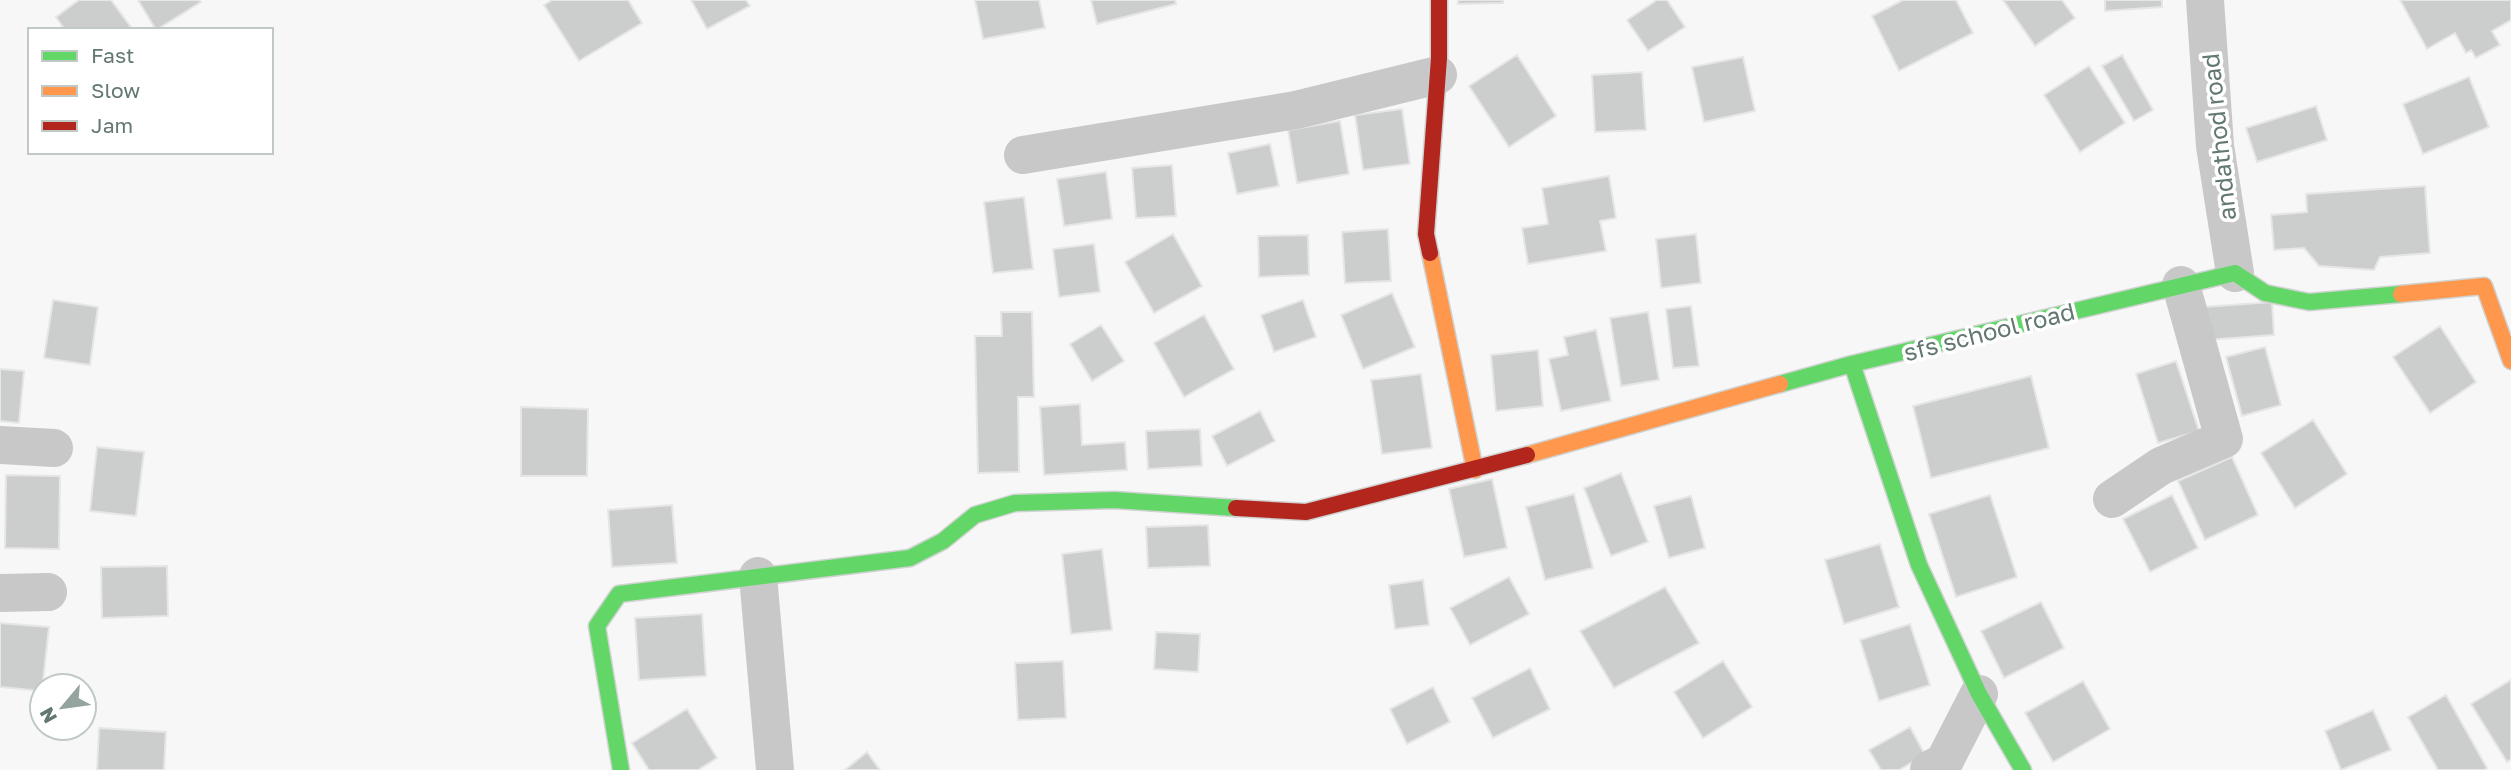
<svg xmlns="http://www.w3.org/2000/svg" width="2511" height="770" viewBox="0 0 2511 770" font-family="'Golos Text',sans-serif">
  <rect width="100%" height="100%" fill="#f7f7f7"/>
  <path fill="#cccecd" stroke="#e7e6e6" stroke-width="2" d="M79,0h32l22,30h-68l-9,-13z
    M138,0h61l2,2 -45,28z
    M552,0h76l14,23 -63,38 -35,-56z
    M691,0h55l4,6 -43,23z
    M975,0h64l6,28 -62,11z
    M1091,0h84l1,4 -79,20z
    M1458,0h45v3l-45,1z
    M1657,0h10l18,27 -37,24 -21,-31z
    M1903,0h53l17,33 -74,38 -27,-55z
    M2003,0h59l13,18 -40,28z
    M2105,0h57v7l-57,4z
    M2400,0h111v20l-19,11 8,14 -24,13 -5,-8 -5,3 -11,-20 -28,16z
    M1517,55l39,61 -47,31 -40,-61z
    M2122,55l31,55 -19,11 -32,-55z
    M1743,57l12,54 -51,11 -12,-55z
    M2089,66l36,57 -45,29 -36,-57z
    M1642,72l4,58 -51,2 -3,-57z
    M2469,77l20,50 -66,27 -20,-50z
    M2316,106l11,34 -70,22 -11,-34z
    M1402,109l8,55 -47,6 -8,-55z
    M1340,121l9,53 -52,9 -9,-53z
    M1270,144l9,42 -42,8 -9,-41z
    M1172,165l4,51 -40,2 -4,-50z
    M1106,172l6,47 -48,7 -7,-47z
    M1609,176l7,42 -16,3 6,30 -78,13 -6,-36 26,-4 -6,-36z
    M2425,186l5,67 -50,4 -6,13 -55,-4 -15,-18 -30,2 -3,-35 36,-3 -1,-18z
    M1024,197l9,72 -40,4 -9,-71z
    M1388,229l3,52 -46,2 -3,-51z
    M1173,234l29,52 -48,27 -29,-51z
    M1696,234l5,49 -40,5 -5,-49z
    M1308,235l1,40 -50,2 -1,-41z
    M1094,244l6,48 -41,5 -6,-48z
    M1392,293l23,54 -52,22 -22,-54z
    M53,300l45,7 -8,58 -46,-7z
    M1303,300l13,37 -42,15 -13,-37z
    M2272,302l2,33 -68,5 -3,-33z
    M1691,306l8,60 -26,2 -7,-59z
    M1001,312h31l2,85h-16l1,75 -41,1 -3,-137h27z
    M1648,312l11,68 -38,6 -11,-68z
    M1204,315l30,54 -50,28 -30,-54z
    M1101,325l23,36 -32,20 -22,-37z
    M2440,326l36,56 -46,31 -37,-56z
    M1596,330l15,71 -50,10 -12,-52 19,-4 -4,-18z
    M2265,347l16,58 -39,11 -16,-59z
    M1538,350l5,56 -47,5 -5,-56z
    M2176,361l23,70 -41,12 -22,-69z
    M0,369l24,2 -5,52 -19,-2z
    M1421,374l11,74 -50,6 -11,-74z
    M2031,376l18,72 -118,30 -18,-72z
    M1080,404l2,41 43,-3 2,28 -83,5 -4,-68z
    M521,407l67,2 -1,67h-66z
    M1260,411l15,30 -48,25 -15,-30z
    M2313,420l34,54 -52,34 -34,-55z
    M1200,429l2,37 -54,3 -2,-38z
    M97,447l47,5 -8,64 -46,-5z
    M2232,457l26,58 -53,25 -27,-59z
    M1621,473l27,69 -37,14 -27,-68z
    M6,475l54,1 -1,73 -54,-1z
    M1492,479l15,69 -43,9 -15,-68z
    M1574,494l19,74 -48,12 -19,-73z
    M1990,495l27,82 -61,20 -27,-83z
    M2172,495l26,53 -48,24 -27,-53z
    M1691,496l14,52 -36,10 -15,-52z
    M672,505l5,58 -65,4 -4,-57z
    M1208,525l2,41 -62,2 -2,-41z
    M1880,544l19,63 -55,17 -19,-64z
    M1102,549l10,81 -41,4 -9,-80z
    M167,566l1,50 -66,2 -1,-51z
    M1509,577l20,37 -59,31 -20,-37z
    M1423,580l6,45 -34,4 -6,-44z
    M1665,587l34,56 -85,45 -34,-57z
    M2041,602l23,46 -60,30 -23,-47z
    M702,614l4,62 -67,4 -4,-62z
    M0,623l49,4 -7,64 -42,-4z
    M1910,624l20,61 -51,16 -19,-61z
    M1156,632l44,2 -2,38 -44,-3z
    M1063,661l3,57 -48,2 -3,-57z
    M1723,661l29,46 -49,31 -29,-46z
    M1530,668l20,41 -57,29 -21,-40z
    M2511,680v79l-4,3 -36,-58z
    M2083,681l27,48 -57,33 -28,-49z
    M1433,687l17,35 -43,22 -17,-35z
    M2446,695l41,73 -3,2h-46l-30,-53z
    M687,709l30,49 -19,12h-49l-17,-27z
    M2373,710l18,40 -50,20 -16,-39z
    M1910,727l15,28 -26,15h-18l-12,-20z
    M99,728l67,4 -2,38h-67z
    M867,752l13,18h-35z"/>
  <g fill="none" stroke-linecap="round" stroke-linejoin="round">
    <defs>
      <path id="fast" d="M1852,364l67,201 60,129 44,76
        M1780,384l72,-20 383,-91 30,20 44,9 92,-8
        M621,770l-24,-144 22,-32 291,-36 33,-17 32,-26 40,-12 99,-3 122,8"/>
      <path id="slow" d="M1430,253l45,217
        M2401,294l83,-8 27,75
        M1527,455l253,-71"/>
      <path id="jam" d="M1430,253l-4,-19 13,-176v-58
        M1236,508l70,4 221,-57"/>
    </defs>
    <use href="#fast" stroke="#d0d3d2" stroke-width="19"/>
    <use href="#slow" stroke="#d0d3d2" stroke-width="19"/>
    <use href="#jam" stroke="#d0d3d2" stroke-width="19"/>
    <path stroke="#c7c8c7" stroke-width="38" d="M2205,0l10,146 20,127
      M1023,155l273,-45 142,-35
      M0,445l54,3
      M2112,499l49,-33 63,-27 -43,-154
      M758,576l17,194
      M0,593l48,-1
      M1929,770l15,-8 35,-68"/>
    <use href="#fast" stroke="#63d668" stroke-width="16"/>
    <use href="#slow" stroke="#ff974d" stroke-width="16"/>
    <use href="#jam" stroke="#b3261e" stroke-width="16"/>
  </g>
  <g text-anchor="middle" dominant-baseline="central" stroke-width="7" stroke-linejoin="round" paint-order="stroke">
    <g font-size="24" fill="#627870" stroke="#fff">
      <text transform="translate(2218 137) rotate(-96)">andathod road</text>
      <text transform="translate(1989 331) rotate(-14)">sfs school road</text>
    </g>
  </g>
  <rect x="28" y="28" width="245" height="126" fill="#ffffff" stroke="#c0c9c6" stroke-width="2"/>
  <rect x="42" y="51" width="35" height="10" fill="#63d668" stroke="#c0c9c6" stroke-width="2"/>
  <text x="91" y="63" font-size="21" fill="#627870">Fast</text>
  <rect x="42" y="86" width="35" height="10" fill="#ff974d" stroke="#c0c9c6" stroke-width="2"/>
  <text x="91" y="98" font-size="21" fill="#627870">Slow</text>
  <rect x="42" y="121" width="35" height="10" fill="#b3261e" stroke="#c0c9c6" stroke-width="2"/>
  <text x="91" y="133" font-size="21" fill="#627870">Jam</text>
  <g transform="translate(63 707) rotate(241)"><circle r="33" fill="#ffffff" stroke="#c0c9c6" stroke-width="2"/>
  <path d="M0-5L12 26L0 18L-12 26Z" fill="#96a49f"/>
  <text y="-10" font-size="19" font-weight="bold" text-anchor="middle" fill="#627870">N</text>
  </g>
</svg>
